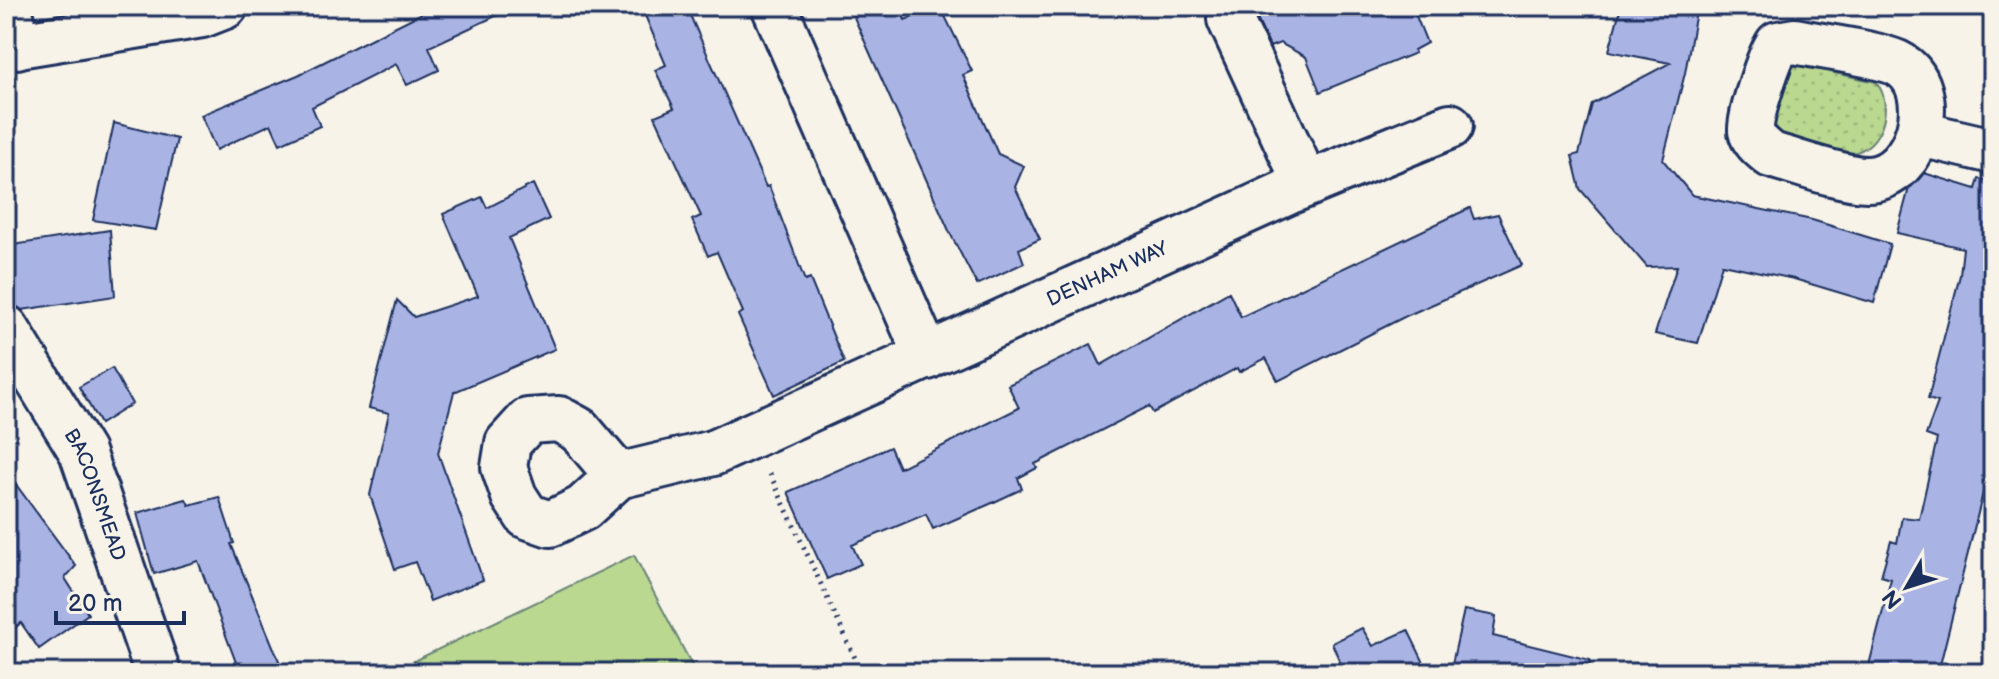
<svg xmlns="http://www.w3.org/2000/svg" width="1999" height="679" viewBox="0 0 1999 679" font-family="'Balsamiq Sans',sans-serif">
  <defs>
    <pattern id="grass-dots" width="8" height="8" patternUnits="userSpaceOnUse" patternTransform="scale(2)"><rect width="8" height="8" fill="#bad890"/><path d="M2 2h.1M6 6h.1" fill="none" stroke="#9fba7f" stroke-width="1.8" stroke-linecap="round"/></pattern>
  </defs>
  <rect width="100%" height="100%" fill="#f7f3e8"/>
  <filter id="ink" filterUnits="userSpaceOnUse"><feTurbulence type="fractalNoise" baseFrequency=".0125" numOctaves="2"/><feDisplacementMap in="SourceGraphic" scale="16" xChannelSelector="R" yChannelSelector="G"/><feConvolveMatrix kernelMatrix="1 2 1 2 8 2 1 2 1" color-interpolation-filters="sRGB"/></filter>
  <g filter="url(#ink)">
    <path fill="url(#grass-dots)" stroke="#6a8477" stroke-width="2" d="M1793,64l83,18c19,23 6,66 -24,71l-70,-16 -11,-11 14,-58z"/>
    <path fill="#bad890" stroke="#6a8477" stroke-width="2" d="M634,555l62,118h-280l-6,-10z"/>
    <path fill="#a9b4e4" stroke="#1b2f5e" stroke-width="2" d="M436,6h81l-88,41 10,23 -32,15 -11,-21 -84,43 8,19 -40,18 -9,-20 -55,26 -15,-35 97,-40z
      M641,6h45l80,181 3,-1 36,95 5,-2 34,83 -70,33 -36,-80 5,-3 -26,-60 -9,4 -16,-36 9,-4 -46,-100 19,-8 -19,-38 11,-5z
      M849,6h50l6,14 35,-14 32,65 -9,4 35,79 26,12 -9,21 25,52 -21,10 5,14 -47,22 -27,-52z
      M1251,6h161l15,37 -13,7 1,3 -95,39 -14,-35 -26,-14 -10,4z
      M1621,6h76l-12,67 -22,87 29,35 120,25 78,24 -16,59 -80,-24 -72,-15 -24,79 -43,-9 22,-68 -30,1 -67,-78 -8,-33 7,-2 13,-50 78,-41 -61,-12z
      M114,123l63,16 -21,91 -63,-10z
      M1924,173l52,16 3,-10 14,2v272l-55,220h-71l24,-94 -10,-3 10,-35 6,2 5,-26 17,2 18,-80 -11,-4 12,-33 -10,-3 32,-124 3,-27 -66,-15 12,-45z
      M533,184l16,35 -40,19 46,111 -101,43 -16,61 45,127 -53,21 -15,-39 -20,7 -25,-74 19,-82 -20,-5 28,-108 17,17 64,-21 -35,-82 39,-17 5,11z
      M1470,208l4,11 24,-5 24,51 -116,51 -128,65 -12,-23 -27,14 -2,-4 -84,45 -4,-7 -114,58 2,4 -19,10 4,11 -32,15 -57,25 -7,-15 -74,31 9,19 -34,15 -39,-87 102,-45 9,21 120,-60 -11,-23 83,-41 10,21 128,-73 12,25z
      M110,230l5,66 -93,14 -15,-7 -1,-57z
      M112,368l20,36 -32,20 -21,-37z
      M6,471l70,95 -11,12 23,36 -49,35 -18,-26 -15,12z
      M219,497l15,46 -3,1 53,129h-44l-42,-112 -44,13 -17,-61 49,-14 3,6z
      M1464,610l32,6 -3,20 97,24 -1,13h-139z
      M1362,628l11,18 35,-16 21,43h-113l24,-11 -8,-19z"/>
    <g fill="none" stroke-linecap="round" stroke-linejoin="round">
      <defs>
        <g id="minor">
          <path d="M9,6l8,40"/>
          <path d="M774,6l153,351"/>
          <path d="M1230,19l76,165"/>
          <path d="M1795,41c27,6 77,11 102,22 47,23 22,116 -30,116 -24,0 -70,-17 -96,-24 -7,-6 -18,-14 -20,-24 -1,-16 18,-74 27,-87z"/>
          <path d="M6,47l196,-32 23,-9"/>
          <path d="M1920,134l73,17"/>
          <path id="s1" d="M6,328l76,124 76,221"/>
          <path id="s2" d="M618,476l-35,32 -33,16 -23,-8 -13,-20 -10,-29 4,-24 20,-22 31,-2 20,11 39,46 95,-23 575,-261 162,-66"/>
        </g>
      </defs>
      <use href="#minor" stroke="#1b2f5e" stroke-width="50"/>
      <path stroke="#1b2f5e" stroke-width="5" stroke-dasharray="2 6" stroke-linecap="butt" d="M770,474l92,199
        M6,661l10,12"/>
      <use href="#minor" stroke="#f7f3e8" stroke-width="44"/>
    </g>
  </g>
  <g text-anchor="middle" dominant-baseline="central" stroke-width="7" stroke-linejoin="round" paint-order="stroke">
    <g font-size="20" fill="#1b2f5e" stroke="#f7f3e8">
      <text stroke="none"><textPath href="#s2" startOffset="862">DENHAM WAY</textPath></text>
      <text stroke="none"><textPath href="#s1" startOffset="190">BACONSMEAD</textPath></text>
    </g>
  </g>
  <rect width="1999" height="679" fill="none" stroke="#f7f3e8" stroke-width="32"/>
  <rect x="16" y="16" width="1967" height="647" fill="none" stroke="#1b2f5e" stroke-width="3" filter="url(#ink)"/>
  <g transform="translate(1907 587) rotate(231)" stroke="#f7f3e8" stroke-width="6" paint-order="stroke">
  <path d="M0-6L14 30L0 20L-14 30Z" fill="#1b2f5e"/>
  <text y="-12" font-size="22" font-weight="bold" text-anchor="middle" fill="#1b2f5e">N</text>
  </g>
  <path d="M56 611v12h128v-12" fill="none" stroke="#1b2f5e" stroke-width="4"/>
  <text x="68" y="611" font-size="24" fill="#1b2f5e" stroke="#f7f3e8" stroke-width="6" paint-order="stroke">20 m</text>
</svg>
